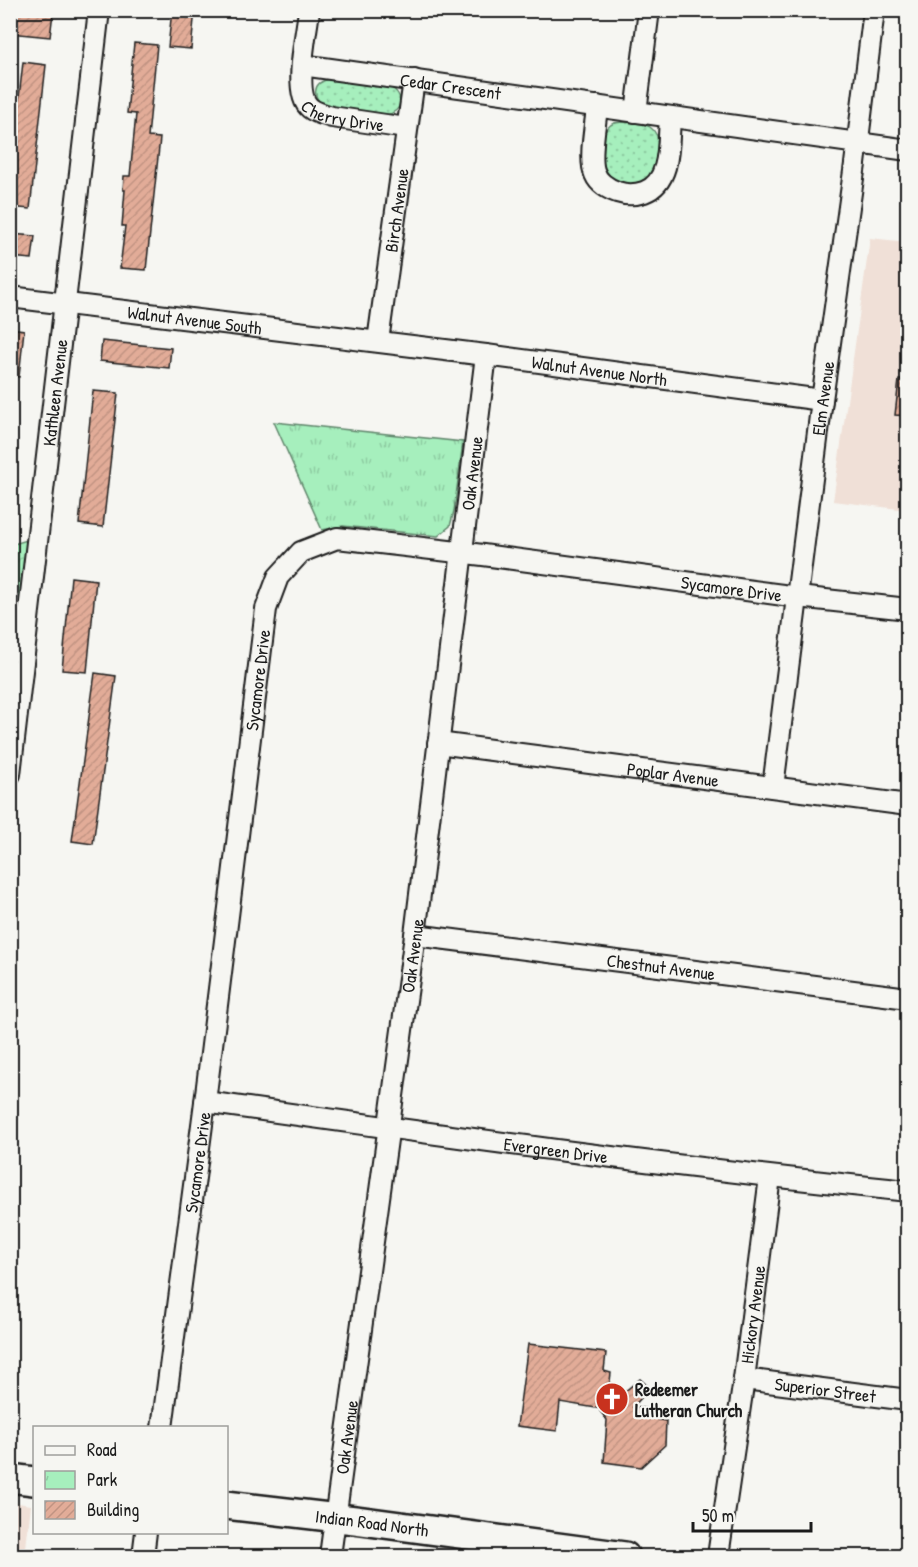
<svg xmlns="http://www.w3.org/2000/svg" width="918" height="1567" viewBox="0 0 918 1567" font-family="'Patrick Hand',sans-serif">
  <defs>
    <pattern id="grass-dots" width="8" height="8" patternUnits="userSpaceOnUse" patternTransform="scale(1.5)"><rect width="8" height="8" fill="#a6efbd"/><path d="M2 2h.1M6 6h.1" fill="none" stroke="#8ecca2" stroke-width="1.8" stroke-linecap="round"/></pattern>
    <pattern id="forest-crowns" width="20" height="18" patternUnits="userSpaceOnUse" patternTransform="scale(1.5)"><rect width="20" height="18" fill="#a6efbd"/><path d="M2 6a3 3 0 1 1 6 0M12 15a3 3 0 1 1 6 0" fill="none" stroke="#8ecca2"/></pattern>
    <pattern id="park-tufts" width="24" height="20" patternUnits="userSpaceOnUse" patternTransform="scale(1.5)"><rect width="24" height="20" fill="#a6efbd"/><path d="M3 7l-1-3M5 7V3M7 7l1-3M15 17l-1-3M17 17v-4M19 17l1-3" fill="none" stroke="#8ecca2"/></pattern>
    <pattern id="building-hatch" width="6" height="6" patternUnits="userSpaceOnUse" patternTransform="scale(1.5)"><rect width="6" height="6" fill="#e2ac98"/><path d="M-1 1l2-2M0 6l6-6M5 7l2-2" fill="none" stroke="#c19382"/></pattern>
  </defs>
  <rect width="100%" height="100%" fill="#f6f6f2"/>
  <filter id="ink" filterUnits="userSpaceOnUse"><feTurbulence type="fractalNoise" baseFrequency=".0167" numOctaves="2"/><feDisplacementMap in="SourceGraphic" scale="12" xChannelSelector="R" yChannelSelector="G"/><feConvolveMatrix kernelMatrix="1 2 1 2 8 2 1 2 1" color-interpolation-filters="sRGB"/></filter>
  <g filter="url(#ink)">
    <path fill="#f0e0d7" d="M870,238l37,4v268l-74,-9z
      M11,1502l20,3 -6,51h-14z"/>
    <path fill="url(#grass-dots)" stroke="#61866c" stroke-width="1.5" d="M330,79l60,8c15,8 13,25 -4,28l-60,-8c-15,-9 -14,-25 4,-28z
      M623,122c8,1 21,1 27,5 13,9 10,36 1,47 -4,5 -9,8 -15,9 -38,11 -44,-51 -22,-60 1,0 8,-1 9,-1z"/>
    <path fill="url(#forest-crowns)" stroke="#61866c" stroke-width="1.5" d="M34,538l-21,115 -2,1 -1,-109z"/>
    <path fill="url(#park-tufts)" stroke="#61866c" stroke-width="1.5" d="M274,422l189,20 -9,69 -4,15 -12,10 -95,-10 -21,4z"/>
    <path fill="url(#building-hatch)" stroke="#1c1c1c" stroke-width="1.5" d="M10,10l43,3 -3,24 -40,-4z
      M172,10h23l-4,39 -23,-2z
      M134,43l23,2 -9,92 12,1 -14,132 -26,-2 5,-42h-3l3,-36h-2l1,-14h6l6,-62 -9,-1z
      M23,62l23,3 -16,144 -20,-2v-29z
      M10,234l25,2 -3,23 -22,-2z
      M10,328l14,2 -5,47 -9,-1z
      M102,341l69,7 -2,20 -69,-7z
      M899,380h9v36l-13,-1z
      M93,391l25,2 -15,134 -24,-3z
      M71,577l25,3 -9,92 -25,-2z
      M95,673l21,3 -23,168 -21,-3z
      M528,1344l78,9 -2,18 7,2 -4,33 33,-27 10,9 -17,19 25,3 1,10 7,1 -1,24 -24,22 -37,-5 3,-42 -7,-9 2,-2 -42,-7 -3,29 -40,-5z"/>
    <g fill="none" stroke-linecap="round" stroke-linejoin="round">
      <defs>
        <g id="street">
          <path id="s1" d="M309,10c-2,22 -17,84 1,98 6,5 15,7 22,9l74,11"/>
          <path id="s2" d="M302,65l606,85"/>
          <path d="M597,106c-1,17 -8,49 -3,65 3,11 12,17 23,21 9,3 18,3 27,0 28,-10 24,-51 26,-75"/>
          <path d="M636,112l13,-102"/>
          <path id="s3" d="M10,297l476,58 336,45"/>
          <path id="s4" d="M378,341l36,-261"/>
          <path id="s5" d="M438,743l470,62"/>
          <path id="s6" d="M10,774l89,-764"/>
          <path id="s7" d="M773,787l49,-387 33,-236 19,-154"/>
          <path id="s8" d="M415,935l493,63"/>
          <path id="s9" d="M205,1102c234,33 468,65 703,89"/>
          <path id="s10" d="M744,1379l164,21"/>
          <path id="s11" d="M162,1428l43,-326 61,-493 12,-32 23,-25 36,-14 146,17 315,42 110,12"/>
          <path d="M143,1556l3,-24"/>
          <path id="s12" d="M330,1556l85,-621 71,-580"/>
          <path id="s13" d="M718,1556l26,-177 26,-202"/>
        </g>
        <g id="secondary">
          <path d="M10,1478l24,3"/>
          <path id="s14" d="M226,1505l129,15 270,36"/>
        </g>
      </defs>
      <use href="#street" stroke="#1c1c1c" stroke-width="24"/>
      <use href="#secondary" stroke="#1c1c1c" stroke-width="32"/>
      <use href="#street" stroke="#f6f6f2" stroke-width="20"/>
      <use href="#secondary" stroke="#f6f6f2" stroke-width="27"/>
    </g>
  </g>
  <defs>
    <symbol id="church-disc" viewBox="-11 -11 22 22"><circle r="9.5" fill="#c8321e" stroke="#f6f6f2"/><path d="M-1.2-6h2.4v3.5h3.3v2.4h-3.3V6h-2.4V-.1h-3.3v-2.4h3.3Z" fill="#fff"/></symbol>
  </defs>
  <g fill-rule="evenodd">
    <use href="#church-disc" x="593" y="1380" width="38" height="38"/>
  </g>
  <g text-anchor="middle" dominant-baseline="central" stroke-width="4.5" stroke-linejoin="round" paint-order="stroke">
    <g font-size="18" fill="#1c1c1c" stroke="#f6f6f2">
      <text stroke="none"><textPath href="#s2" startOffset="150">Cedar Crescent</textPath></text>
      <text stroke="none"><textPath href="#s1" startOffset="135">Cherry Drive</textPath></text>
      <text stroke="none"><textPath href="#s4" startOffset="132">Birch Avenue</textPath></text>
      <text stroke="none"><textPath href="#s3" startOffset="186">Walnut Avenue South</textPath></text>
      <text stroke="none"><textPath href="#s3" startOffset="594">Walnut Avenue North</textPath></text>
      <text stroke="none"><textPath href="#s6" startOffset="384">Kathleen Avenue</textPath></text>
      <text stroke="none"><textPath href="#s7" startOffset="392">Elm Avenue</textPath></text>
      <text stroke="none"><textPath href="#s12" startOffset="1092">Oak Avenue</textPath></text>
      <text stroke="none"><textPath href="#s11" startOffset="1330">Sycamore Drive</textPath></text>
      <text stroke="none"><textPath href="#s11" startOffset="754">Sycamore Drive</textPath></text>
      <text stroke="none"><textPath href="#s5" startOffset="237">Poplar Avenue</textPath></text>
      <text stroke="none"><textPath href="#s12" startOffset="606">Oak Avenue</textPath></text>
      <text stroke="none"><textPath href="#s8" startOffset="248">Chestnut Avenue</textPath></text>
      <text stroke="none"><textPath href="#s9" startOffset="354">Evergreen Drive</textPath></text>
      <text stroke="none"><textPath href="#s11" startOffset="268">Sycamore Drive</textPath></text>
      <text stroke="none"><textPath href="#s13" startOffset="244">Hickory Avenue</textPath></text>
      <text stroke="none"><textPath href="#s10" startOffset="82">Superior Street</textPath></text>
      <text stroke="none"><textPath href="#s12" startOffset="120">Oak Avenue</textPath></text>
      <text stroke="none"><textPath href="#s14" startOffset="147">Indian Road North</textPath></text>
    </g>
    <g font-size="18" font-weight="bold" fill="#1c1c1c" stroke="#f6f6f2" text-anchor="start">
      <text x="635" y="1389">Redeemer<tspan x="635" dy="21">Lutheran Church</tspan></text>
    </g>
  </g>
  <rect width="918" height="1567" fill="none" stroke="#f6f6f2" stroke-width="36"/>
  <rect x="18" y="18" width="882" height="1531" fill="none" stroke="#1c1c1c" stroke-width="2" filter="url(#ink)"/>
  <rect x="33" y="1426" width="195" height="108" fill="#f6f6f2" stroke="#9f9f9c" stroke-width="1.5"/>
  <rect x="45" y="1446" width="30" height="9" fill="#f6f6f2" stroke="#9f9f9c" stroke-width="1.5"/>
  <text x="87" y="1456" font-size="18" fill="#1c1c1c">Road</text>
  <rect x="45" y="1471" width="30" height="18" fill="url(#park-tufts)" stroke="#9f9f9c" stroke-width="1.5"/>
  <text x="87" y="1486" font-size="18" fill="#1c1c1c">Park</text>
  <rect x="45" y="1501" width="30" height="18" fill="url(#building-hatch)" stroke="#9f9f9c" stroke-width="1.5"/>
  <text x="87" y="1516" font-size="18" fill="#1c1c1c">Building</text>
  <path d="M693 1522v9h118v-9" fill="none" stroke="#1c1c1c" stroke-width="3"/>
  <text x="702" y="1522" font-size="18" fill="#1c1c1c" stroke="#f6f6f2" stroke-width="4.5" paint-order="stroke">50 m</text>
</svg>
